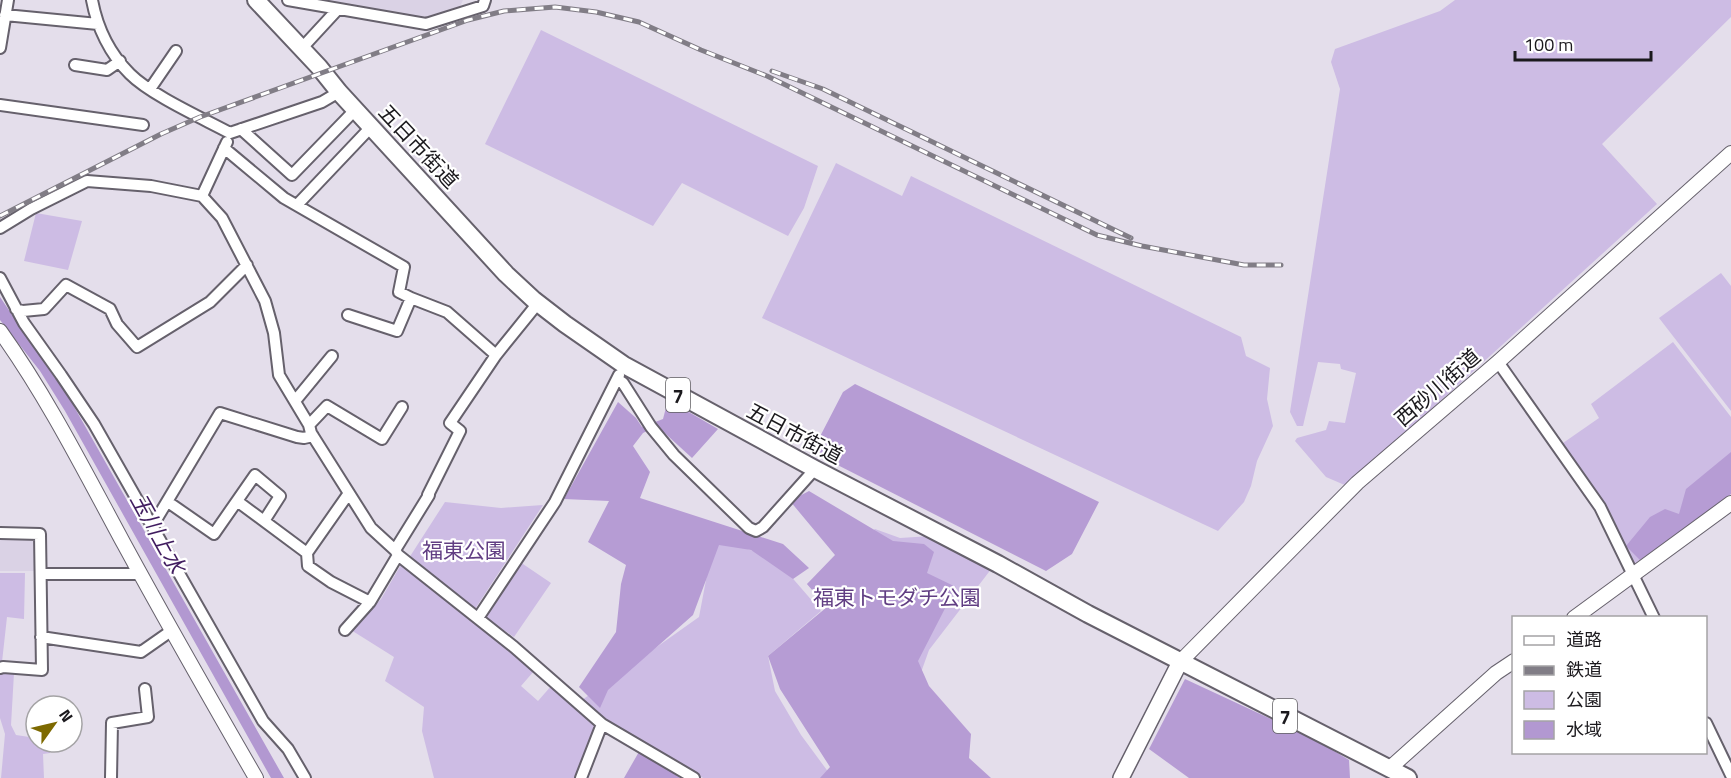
<svg xmlns="http://www.w3.org/2000/svg" width="1731" height="778" viewBox="0 0 1731 778" font-family="'Titillium Web','Noto Sans JP',sans-serif">
  <rect width="100%" height="100%" fill="#e4deeb"/>
  <path fill="#dad2e5" d="M313,0h150l-6,13 -28,9z
    M0,536l36,1 1,34h-37z"/>
  <path fill="#cdbce4" d="M1455,0h276v17l-129,127 55,60 -310,282 -21,-9 -31,-36 2,-3 29,-8 3,-9 16,2 11,-50 -15,-4 -1,-5 -22,-2 -15,64h-6l-7,-14 50,-323 -9,-27 4,-13 105,-38z
    M541,30l277,136 -14,42 -16,28 -106,-53 -29,43 -168,-82z
    M836,163l66,33 9,-20 330,161 5,19 24,12 -3,31 6,27 -16,35 -6,25 -7,16 -26,29 -456,-213z
    M36,213l46,8 -14,49 -44,-9z
    M1721,273l10,13v125l-72,-93z
    M1673,342l58,75v76l-11,10 -86,61 -24,-52 -47,-69 36,-25 -8,-14z
    M445,502l56,6 42,-3 -70,107 -64,-54z
    M875,529l25,9 31,-2 61,32 -63,82 -10,28 -17,15 -95,-109z
    M714,538l61,20 46,53 -53,45 7,35 26,44 31,42 -1,1h-128l-98,-59 -23,-19 117,-83z
    M520,562l31,21 -37,54 -30,-20z
    M402,563l132,108 -13,15 17,15 14,-16 45,38 -21,55h-142l-12,-47 2,-24 -39,-26 9,-24 -43,-27 30,-31z
    M0,573h25l-1,46 -17,-2 -6,54 13,2 -3,52 5,10 20,3v4h14v11l-7,1 1,24h-43l4,-44 -5,-16z"/>
  <path fill="#b69cd4" d="M855,384l244,118 -27,52 -26,17 -234,-119 31,-60z
    M668,400l50,29 -26,29 -35,-32 -14,7 -10,13 17,26 -10,26 143,46 26,24 -16,11 -42,-29 -32,-5 -26,70 -85,75 -8,18 -21,-21 37,-55 5,-48 5,-19 -38,-23 21,-41 -45,-2 54,-97 18,16 6,9 21,-8z
    M1731,452v42l-91,66 -14,-14 24,-29 15,-8 14,5 7,-25z
    M809,491l84,50 31,3 10,8 -7,21 29,14 -38,74 11,25 42,48 -2,24 22,20h-171l10,-11 -50,-78 -12,-33 59,-49 -20,-23 28,-29 -45,-54z
    M1185,679l131,61 33,20 1,18h-161l-40,-29z
    M640,750l40,28h-56z"/>
  <path fill="#b298d1" d="M0,297l72,106 212,375h-13l-206,-367 -25,-40 -40,-51z"/>
  <g fill="none" stroke-linecap="round" stroke-linejoin="round">
    <defs>
      <path id="minor" d="M92,0c5,27 18,54 38,74 21,21 72,44 100,59l92,-31 17,-10
        M288,0l138,24 57,-18 2,-6
        M5,15l93,9
        M0,48l8,-48
        M302,48l36,-39
        M75,65l32,5 13,-9
        M150,89l26,-38
        M0,105l143,20
        M241,129l51,46 63,-65
        M224,148l60,50 120,69 -5,25 12,6 -14,33 -49,-16
        M202,196l20,22 43,83 9,32 5,42 30,50 2,8 60,95 24,22 3,5 116,92 88,77 92,54
        M202,196l25,-54
        M297,205l74,-78
        M0,228l31,-19 56,-28 64,5 51,10
        M0,278l24,45 37,52 33,49 169,297 25,28 17,29
        M411,298l36,14 49,43
        M16,309l7,2 21,-2 22,-24 44,24 7,15 20,23 73,-45 37,-37
        M1498,362l102,145 54,111
        M617,379l6,4 28,44 23,28 75,73 7,3 7,-4 52,-58
        M295,401l37,-45
        M309,425l18,-19 55,33 20,-32
        M349,493l-42,60 1,13 23,16 39,20 28,-47
        M428,495l32,-64 -10,-8 46,-68 42,-52
        M237,501l70,52
        M168,502l46,32 41,-59 25,21 -16,25
        M153,525l67,-112 77,24 7,1 9,-2
        M0,533l40,1 2,136 -39,-3 -3,1
        M395,550l34,-55
        M41,574h100
        M478,618l77,-116 64,-127
        M345,630l25,-28
        M41,637l100,15 30,-21
        M1706,723l25,52
        M111,778l1,-55 36,-6 -3,-28
        M581,778l21,-54"/>
      <path id="tertiary" d="M0,331c48,67 85,141 124,213 43,79 87,156 132,234
        M1574,618l157,-115
        M1180,662l177,-179 141,-121 233,-209
        M1390,768l106,-95 18,-12"/>
      <path id="secondary" d="M1121,778l59,-116"/>
      <path id="primary" d="M256,0l63,67 20,25 167,182 28,26 31,24 59,41 191,104 183,95 90,50 320,164"/>
    </defs>
    <use href="#minor" stroke="#66616c" stroke-width="14"/>
    <use href="#tertiary" stroke="#66616c" stroke-width="16"/>
    <use href="#secondary" stroke="#66616c" stroke-width="18"/>
    <use href="#primary" stroke="#66616c" stroke-width="20"/>
    <use href="#minor" stroke="#fff" stroke-width="10"/>
    <use href="#tertiary" stroke="#fff" stroke-width="14"/>
    <use href="#secondary" stroke="#fff" stroke-width="15"/>
    <use href="#primary" stroke="#fff" stroke-width="16"/>
    <defs>
      <path id="rail" d="M772,71l51,18 308,149
        M0,216l161,-82 39,-17 268,-97 36,-9 51,-4 41,5 43,10 62,28 66,26 330,159 45,11 102,19h37"/>
    </defs>
    <use href="#rail" stroke="#817d86" stroke-width="5"/>
    <use href="#rail" stroke="#fff" stroke-width="3" stroke-dasharray="9" stroke-linecap="butt"/>
  </g>
  <g text-anchor="middle" dominant-baseline="central" stroke-width="4.5" stroke-linejoin="round" paint-order="stroke">
    <g fill="#fff" stroke="#5f5e61" stroke-width="1.5">
      <rect x="666" y="378" width="24" height="34" rx="4.5"/>
      <rect x="1273" y="699" width="24" height="34" rx="4.5"/>
    </g>
    <g font-size="20" font-weight="bold" fill="#1b191d">
      <text x="678" y="395">7</text>
      <text x="1285" y="716">7</text>
    </g>
    <g font-size="21" fill="#1b191d" stroke="#fff">
      <text transform="translate(419 146) rotate(47)">五日市街道</text>
      <text transform="translate(1437 387) rotate(-41)">西砂川街道</text>
      <text transform="translate(795 433) rotate(28)">五日市街道</text>
    </g>
    <g font-size="21" fill="#613e83" stroke="#fff">
      <text x="464" y="550">福東公園</text>
      <text x="897" y="597">福東トモダチ公園</text>
    </g>
    <g font-size="22" font-style="italic" fill="#401c5f" stroke="#fff">
      <text transform="translate(158 533) rotate(61)">玉川上水</text>
    </g>
  </g>
  <rect x="1512" y="616" width="195" height="138" fill="#ffffff" stroke="#a4a3a5" stroke-width="1.5"/>
  <rect x="1524" y="636" width="30" height="9" fill="#ffffff" stroke="#a4a3a5" stroke-width="1.5"/>
  <text x="1566" y="646" font-size="18" fill="#1b191d">道路</text>
  <rect x="1524" y="666" width="30" height="9" fill="#817d86" stroke="#a4a3a5" stroke-width="1.5"/>
  <text x="1566" y="676" font-size="18" fill="#1b191d">鉄道</text>
  <rect x="1524" y="691" width="30" height="18" fill="#cdbce4" stroke="#a4a3a5" stroke-width="1.5"/>
  <text x="1566" y="706" font-size="18" fill="#1b191d">公園</text>
  <rect x="1524" y="721" width="30" height="18" fill="#b298d1" stroke="#a4a3a5" stroke-width="1.5"/>
  <text x="1566" y="736" font-size="18" fill="#1b191d">水域</text>
  <g transform="translate(54 724) rotate(56)"><circle r="28" fill="#ffffff" stroke="#a4a3a5" stroke-width="1.5"/>
  <path d="M0-4.5L10 22L0 15L-10 22Z" fill="#7d6900"/>
  <text y="-9" font-size="16" font-weight="bold" text-anchor="middle" fill="#1b191d">N</text>
  </g>
  <path d="M1515 51v9h136v-9" fill="none" stroke="#1b191d" stroke-width="3"/>
  <text x="1524" y="51" font-size="18" fill="#1b191d" stroke="#ffffff" stroke-width="4.5" paint-order="stroke">100 m</text>
</svg>
